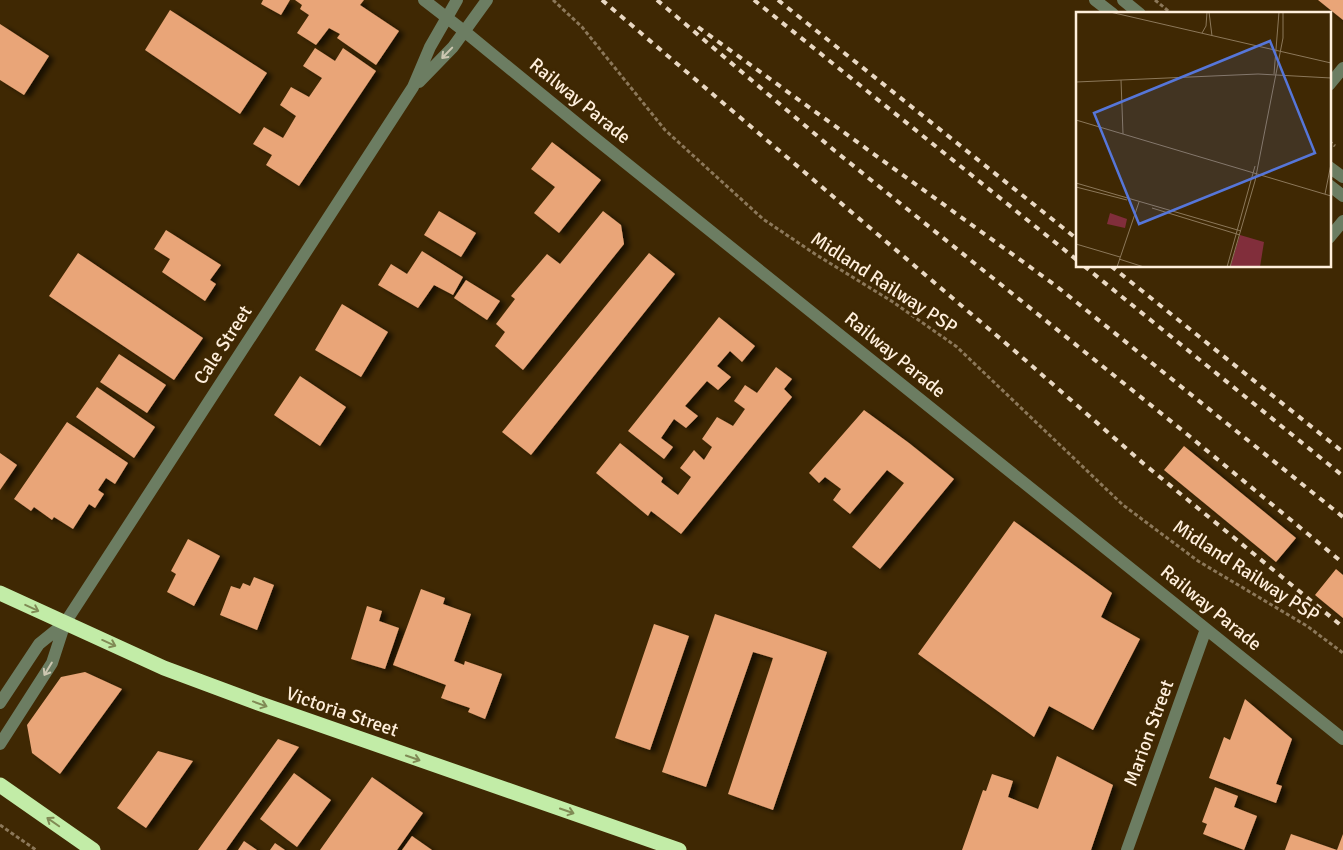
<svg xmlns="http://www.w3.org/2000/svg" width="1343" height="850" viewBox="0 0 1343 850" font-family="Signika,sans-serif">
  <defs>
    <filter id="shadow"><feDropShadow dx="5.5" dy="3" stdDeviation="2.5" flood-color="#0009"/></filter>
  </defs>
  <rect width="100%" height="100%" fill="#3f2803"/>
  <path fill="#e9a578" filter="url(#shadow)" d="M263,0h27l-9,15 -20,-11z
    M295,0h69l-4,5 39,26 -23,34 -39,-27 3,-4 -11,-6 -13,17 -19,-12 12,-18 -9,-6 2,-4z
    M1318,0h25v20z
    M170,10l97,63 -27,41 -95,-64z
    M0,24l49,32 -25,39 -24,-15z
    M315,48l20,13 8,-13 33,23 -77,115 -33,-21 6,-10 -19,-11 11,-17 19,11 13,-22 -16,-11 11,-18 18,10 13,-19 -19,-12z
    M552,142l49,38 -42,53 -25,-20 21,-26 -24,-18z
    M439,211l37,22 -15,24 -37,-22z
    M603,211l18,14 3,19 -101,126 -28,-24 10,-14 -9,-8 19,-25 -4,-3 36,-42 13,10z
    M166,230l55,35 -11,15 6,4 -11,17 -43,-29 8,-13 -16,-10z
    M422,251l41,26 -10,18 -19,-10 -16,23 -40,-23 13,-21 16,10z
    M78,253l125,85 -29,42 -125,-84z
    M649,253l26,21 -144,181 -29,-23z
    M466,280l34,21 -13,19 -33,-22z
    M342,304l46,28 -27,45 -46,-27z
    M719,317l36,29 -13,16 -12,-11 -13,15 14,11 -13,13 -11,-9 -22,25 13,10 -12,12 -12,-9 -13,19 12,9 -9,12 -36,-28z
    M119,354l47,31 -19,28 -47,-31z
    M776,367l16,12 -8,10 8,8 -111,137 -30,-23 -3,5 -52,-43 24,-30 43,35 -2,4 17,13 13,-18 -11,-9 14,-18 10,10 8,-13 -10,-8 15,-22 16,9 12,-17 -11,-8 11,-16 12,8z
    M300,376l46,31 -26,39 -46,-31z
    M97,387l58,40 -21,31 -58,-41z
    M864,410l45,33 45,36 -74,90 -28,-22 52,-64 -17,-13 -37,44 -17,-14 8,-11 -16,-12 -6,6 -10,-10z
    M67,422l61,41 -13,21 -9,-6 -8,12 6,4 -9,14 -6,-4 -16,25 -19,-12 -2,3 -18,-13 -3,4 -17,-12z
    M1184,446l112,92 -20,24 -112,-92z
    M0,453l17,12 -17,25z
    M1014,521l98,72 -11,24 39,22 -47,91 -44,-24 -15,31 -116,-83z
    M188,539l32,17 -26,50 -27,-14 9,-18 -5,-3z
    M1336,569l7,6v43l-28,-23z
    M254,577l20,8 -17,45 -37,-15 11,-29 9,3 3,-6 7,3z
    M421,589l24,9 -2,6 28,10 -17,47 10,4 1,-4 37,13 -17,45 -17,-7 2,-4 -29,-10 5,-13 -53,-20z
    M367,606l15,5 -3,10 20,7 -14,41 -34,-10z
    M715,614l112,38 -54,158 -45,-16 45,-136 -20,-6 -47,135 -44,-15z
    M654,624l35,12 -39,114 -35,-12z
    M85,672l37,17 -62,85 -28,-21 -5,-28 34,-48z
    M1245,699l47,40 -16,45 6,2 -6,17 -67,-25 15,-41 6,3z
    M278,739l21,8 -73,103h-28z
    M158,751l35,10 -47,67 -29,-20z
    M1057,756l56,29 -22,65h-129l21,-60 3,1 6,-17 21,7 -5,16 30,12z
    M294,773l37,27 -34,47 -37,-28z
    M372,777l51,36 -26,37h-77z
    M1215,787l23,9 -4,11 23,9 -13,34 -41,-16 4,-10 -5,-2z
    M1291,834l46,16h-52z
    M1343,834v16h-6z
    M412,836l20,14h-30z
    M244,841l13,9h-19z
    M275,843l10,7h-15z"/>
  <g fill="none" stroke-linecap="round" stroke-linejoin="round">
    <path stroke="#8c785a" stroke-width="3" stroke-dasharray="4 2.5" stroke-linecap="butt" d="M553,0l29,27 83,103 98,89 52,35 78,48 64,45 166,158 75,56 109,65 36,27
      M1155,0l17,14
      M1329,141l6,5
      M0,825l36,25"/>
    <path stroke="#6c7d62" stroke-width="12" d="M424,0l40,31 127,104 752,604
      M1095,0l18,14
      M1123,0l17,14
      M419,82l34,-35 34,-47
      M1329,85l14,-17
      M1329,167l14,10
      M1329,185l14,11
      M1329,238l14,-17
      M0,703l39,-59 26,-21
      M0,744l52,-81 13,-40 348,-536 17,-40 27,-47
      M1127,850l79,-221"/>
    <path stroke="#c2eca7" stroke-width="15" d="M0,593l164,75 94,35 421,147
      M0,785l93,65"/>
    <path stroke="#e9d8c3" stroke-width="4" stroke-dasharray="6 6" stroke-linecap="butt" d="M602,0l414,352 128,112 199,163
      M657,0l178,151 353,284 155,128
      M754,0l323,260
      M778,0l299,239
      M698,27l357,258 288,232
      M1084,266l259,210
      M1111,266l232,186"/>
  </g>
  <defs><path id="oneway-shaft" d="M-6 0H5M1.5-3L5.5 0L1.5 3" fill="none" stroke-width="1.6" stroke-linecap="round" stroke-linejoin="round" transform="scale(1.25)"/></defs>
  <g stroke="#ccc7b1">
    <use href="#oneway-shaft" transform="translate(447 53) rotate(134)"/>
    <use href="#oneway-shaft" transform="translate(48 669) rotate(121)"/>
  </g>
  <g stroke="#808a55">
    <use href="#oneway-shaft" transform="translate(32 608) rotate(25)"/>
    <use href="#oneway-shaft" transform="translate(109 643) rotate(24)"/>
    <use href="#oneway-shaft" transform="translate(260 704) rotate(20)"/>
    <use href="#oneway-shaft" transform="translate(413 758) rotate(19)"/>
    <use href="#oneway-shaft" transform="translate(567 811) rotate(19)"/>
    <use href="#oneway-shaft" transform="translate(53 822) rotate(-145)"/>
  </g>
  <g text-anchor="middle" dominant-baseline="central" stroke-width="5" stroke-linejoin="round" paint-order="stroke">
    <g font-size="19" fill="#ffefdc" stroke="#3f2803">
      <text transform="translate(580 101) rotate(39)">Railway Parade</text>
      <text transform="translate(884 283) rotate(33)">Midland Railway PSP</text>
      <text transform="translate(223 345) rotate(-57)">Cale Street</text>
      <text transform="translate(895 355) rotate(39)">Railway Parade</text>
      <text transform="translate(1246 571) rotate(33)">Midland Railway PSP</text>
      <text transform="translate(1211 608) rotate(39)">Railway Parade</text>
      <text transform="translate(342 712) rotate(19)">Victoria Street</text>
      <text transform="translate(1149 733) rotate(-70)">Marion Street</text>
    </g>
  </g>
  <g transform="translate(1076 12)">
    <rect width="255" height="255" fill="#3f2803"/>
    <path d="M34,201l17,6 -2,9 -18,-4z" fill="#812e3b"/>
    <path d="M164,223l24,7 -4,25h-30z" fill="#812e3b"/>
    <path fill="none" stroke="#8c785a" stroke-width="1" d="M34,0l221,51M133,0l3,24M126,21l4,-7 1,-14M198,62l5,-62M45,68l2,54M0,70l182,-8 73,4M0,108l255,76M0,171l165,48M0,175l51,13M249,182l6,-30M76,196l88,27M0,232l44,13M43,247l25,8M41,255l22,-65M151,255l28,-101M154,255l25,-86 28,-143v-26"/>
    <path fill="#5676d9" fill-opacity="0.15" stroke="#5676d9" stroke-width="2.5" d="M194,29l45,112 -176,71 -45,-111z"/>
    <rect width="255" height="255" fill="none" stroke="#ffefdc" stroke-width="2.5"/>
  </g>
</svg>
